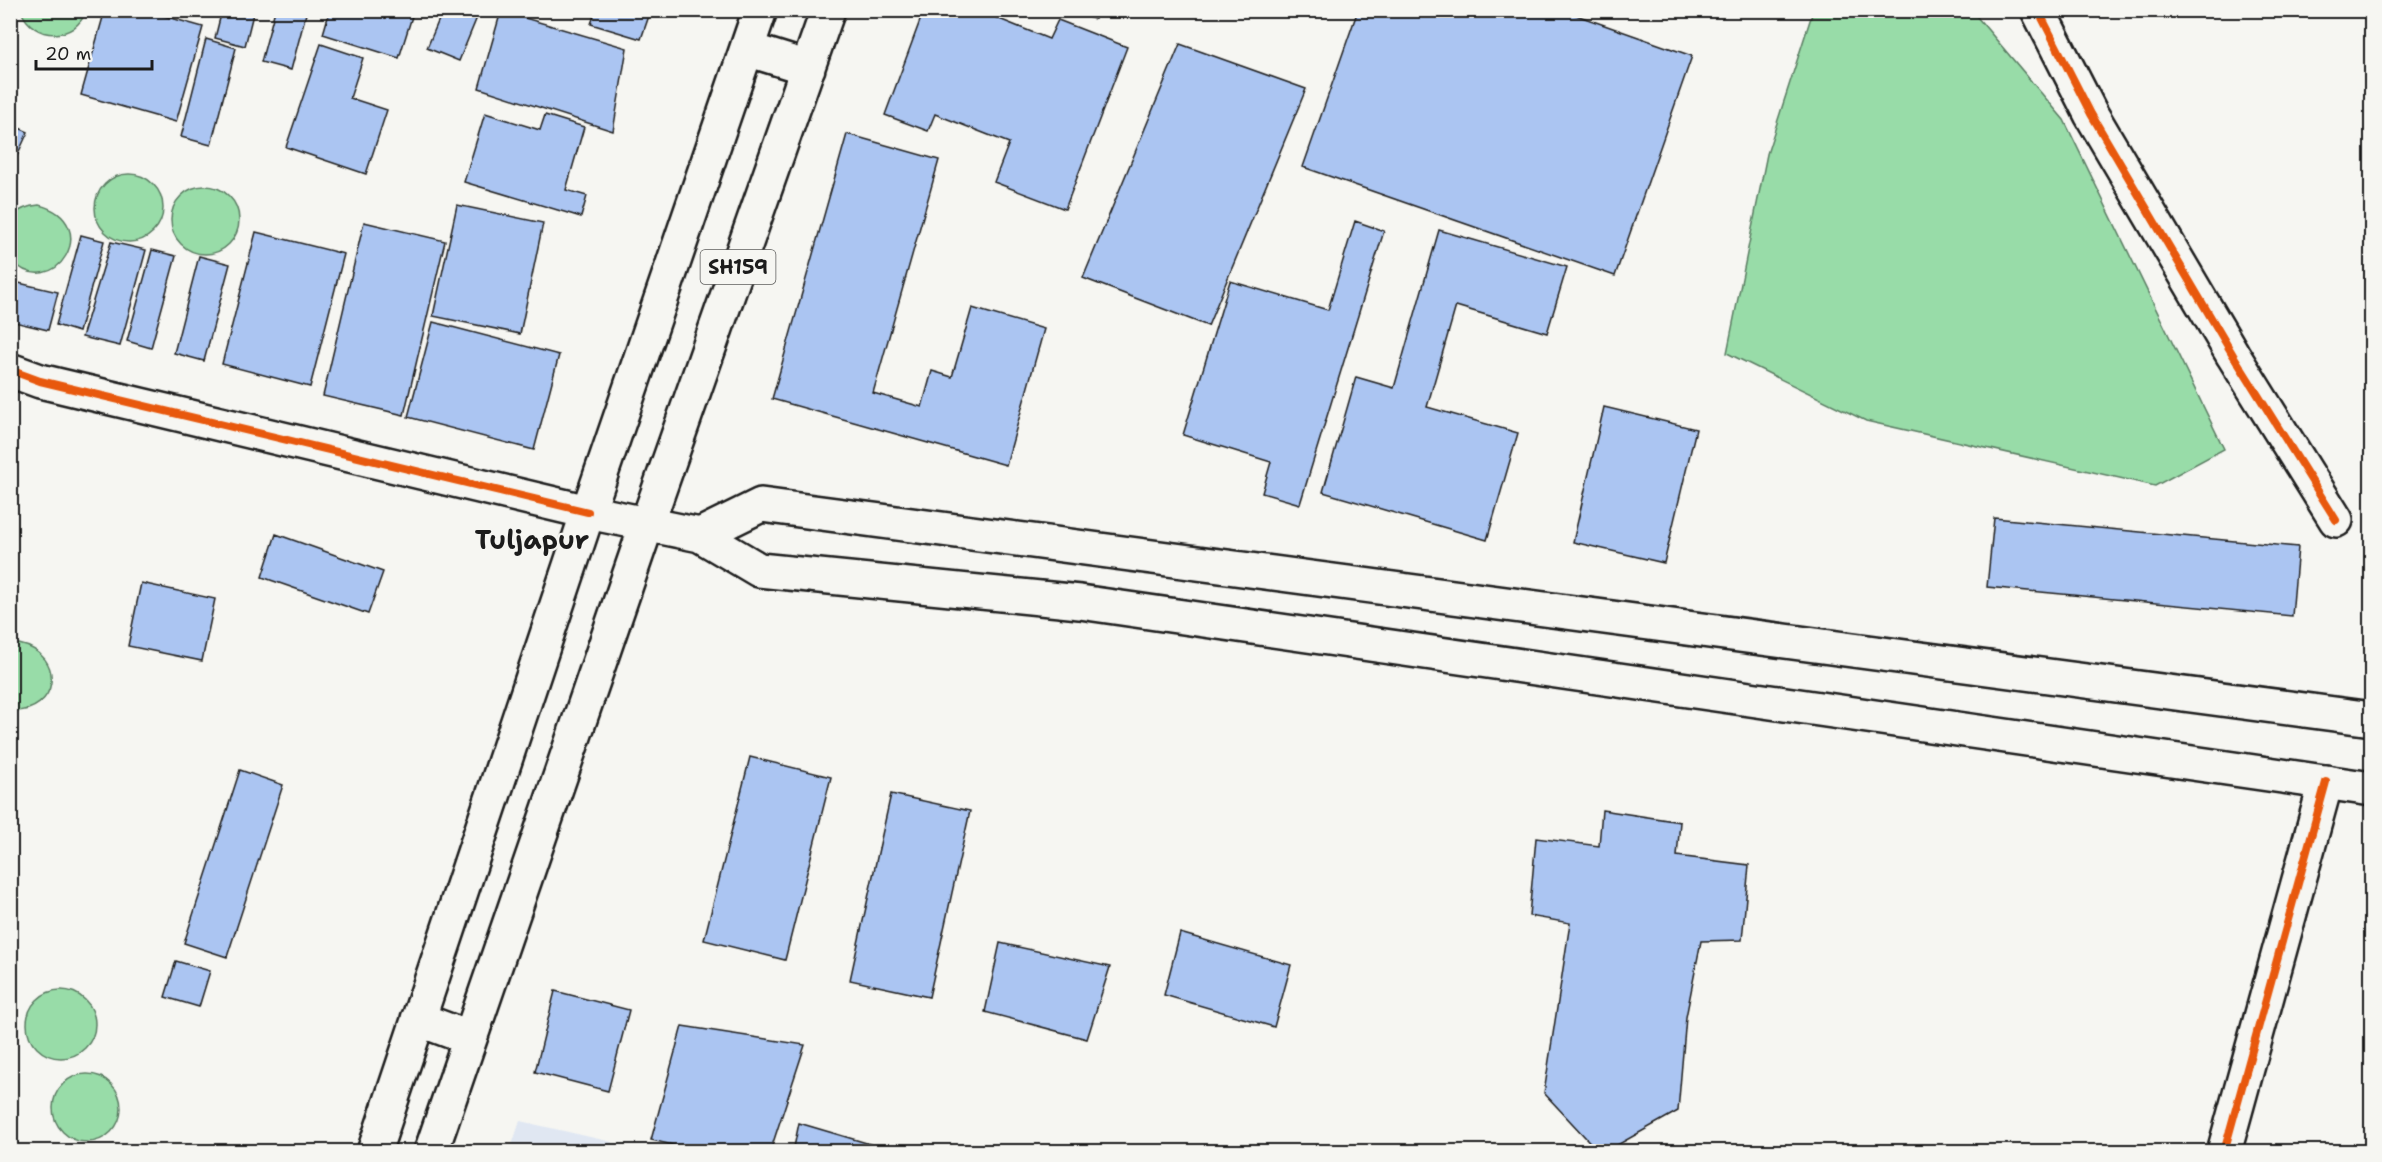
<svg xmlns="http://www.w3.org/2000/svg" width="2382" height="1162" viewBox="0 0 2382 1162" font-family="'Shantell Sans',sans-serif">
  <rect width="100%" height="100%" fill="#f6f6f2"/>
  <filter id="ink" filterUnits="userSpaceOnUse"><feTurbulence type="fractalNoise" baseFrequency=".0167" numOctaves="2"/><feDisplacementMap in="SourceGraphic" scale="12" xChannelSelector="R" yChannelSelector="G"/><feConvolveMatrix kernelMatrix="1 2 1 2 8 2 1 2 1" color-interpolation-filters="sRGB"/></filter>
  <g filter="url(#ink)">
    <path fill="#e0e7f2" d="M520,1121l92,21 -2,9h-100z"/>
    <path fill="#98dca8" stroke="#5a7c62" stroke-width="1.5" d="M21,11v-1l65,1c-11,31 -53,30 -65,0z
      M1813,11h159l92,109 160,329 -69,37 -289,-65 -139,-68 40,-199z
      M95 208a34 34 0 1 1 68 0a34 34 0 1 1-68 0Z
      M171 220a34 34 0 1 1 68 0a34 34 0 1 1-68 0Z
      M39,205c66,17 15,100 -28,55v-43c8,-8 16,-11 28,-12z
      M19,644c48,10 40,70 -8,67v-66z
      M27 1024a34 34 0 1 1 68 0a34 34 0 1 1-68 0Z
      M53 1108a34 34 0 1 1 68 0a34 34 0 1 1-68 0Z"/>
    <path fill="#abc5f2" stroke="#1c1c1c" stroke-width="1.5" d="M105,10h38l60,17 -27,95 -95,-27z
      M222,10h32l-9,36 -30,-8z
      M275,10h32l-16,60 -30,-8z
      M330,10h84l-15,48 -76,-24z
      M443,10h37l-21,51 -32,-13z
      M596,10h55l-10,29 -50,-15z
      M924,10h53l72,29 9,-19 69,27 -62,162 -71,-27 15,-39 -74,-29 -7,17 -43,-16z
      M1059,10h38l-2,9z
      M1358,10h204l130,46 -77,220 -312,-109z
      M501,11l126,37 -14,83 -134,-43z
      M206,39l30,9 -25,97 -30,-8z
      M321,44l42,14 -13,40 37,12 -21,64 -80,-27z
      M1180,44l126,45 -98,237 -125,-48z
      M485,113l55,17 5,-15 39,12 -18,63 21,6 -6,21 -117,-35z
      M10,124l18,8 -18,39z
      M847,134l92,26 -66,233 49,14 10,-36 20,6 20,-69 72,21 -38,136 -234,-66z
      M457,205l86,18 -23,111 -87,-18z
      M1355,221l29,10 -84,273 -38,-11 9,-31 -88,-27 47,-154 98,29z
      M364,222l81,19 -41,174 -81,-19z
      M1439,230l128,37 -20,66 -91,-27 -29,101 91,26 -31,107 -164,-48 33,-115 38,11z
      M256,232l88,22 -34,133 -88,-23z
      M81,235l23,6 -25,91 -23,-7z
      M111,242l35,8 -26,96 -38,-9z
      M152,250l24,6 -25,92 -24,-7z
      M199,256l31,8 -26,97 -30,-8z
      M10,281l48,11 -10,38 -38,-9z
      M433,322l126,33 -25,95 -126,-33z
      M1604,407l92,22 -32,134 -91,-21z
      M1994,518l304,29 -6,69 -305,-29z
      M276,534l107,38 -15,42 -106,-37z
      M141,583l74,16 -13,62 -74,-15z
      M750,757l81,20 -46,183 -81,-20z
      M240,770l43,15 -56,172 -43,-14z
      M891,794l79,17 -41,186 -79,-17z
      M1602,810l78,12 -3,34 72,9 -7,75 -41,1 -15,76 -8,94 -73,41h-6l-55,-59 26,-170 -41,-7 7,-78 63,8z
      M1180,933l111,32 -17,62 -110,-32z
      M1000,943l110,24 -23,72 -102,-27z
      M176,961l34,10 -11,36 -34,-10z
      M555,991l74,19 -21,81 -73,-19z
      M682,1026l123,19 -35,107h-67l-52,-12z
      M799,1123l98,29h-104z"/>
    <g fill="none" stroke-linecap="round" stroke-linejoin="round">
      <defs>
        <path id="street" d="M2038,10l53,104 142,241 103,165"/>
        <path id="secondary" d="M10,370l30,11 548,131
          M2224,1152l102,-370"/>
        <path id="primary" d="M747,49l61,19
          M588,512l112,23 59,35 321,32 1292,187
          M700,535l61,-30 1611,214
          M418,1019l51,19
          M374,1152l214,-640 172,-502
          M431,1152l216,-628 181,-514"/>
      </defs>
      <use href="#street" stroke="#1c1c1c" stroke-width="38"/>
      <use href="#secondary" stroke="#1c1c1c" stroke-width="38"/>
      <use href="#primary" stroke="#1c1c1c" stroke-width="38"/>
      <use href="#street" stroke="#f6f6f2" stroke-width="33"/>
      <use href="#secondary" stroke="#f6f6f2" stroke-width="33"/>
      <use href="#primary" stroke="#f6f6f2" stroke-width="33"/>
      <defs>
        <path id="cycleway" d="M2038,10l53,104 142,241 103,165
          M10,370l30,11 548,131
          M2224,1152l102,-370"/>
      </defs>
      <use href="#cycleway" stroke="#f6f6f2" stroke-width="11"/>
      <use href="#cycleway" stroke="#e8590c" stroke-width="8"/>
    </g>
  </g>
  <g text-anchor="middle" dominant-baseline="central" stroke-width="4.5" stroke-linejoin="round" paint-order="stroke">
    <rect fill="#f6f6f2" stroke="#5d5d5c" stroke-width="1.5" x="700.5" y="250" width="75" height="34" rx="4.5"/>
    <g font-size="20" font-weight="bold" fill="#1c1c1c">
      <text x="738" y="267">SH159</text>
    </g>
    <g font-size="27" font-weight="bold" fill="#1c1c1c" stroke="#f6f6f2">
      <text x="532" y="539">Tuljapur</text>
    </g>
  </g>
  <rect width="2382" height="1162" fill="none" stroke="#f6f6f2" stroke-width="36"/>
  <rect x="18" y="18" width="2346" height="1126" fill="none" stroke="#1c1c1c" stroke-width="2" filter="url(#ink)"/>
  <path d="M36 60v9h116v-9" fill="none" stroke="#1c1c1c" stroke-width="3"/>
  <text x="45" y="60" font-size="18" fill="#1c1c1c" stroke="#f6f6f2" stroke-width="4.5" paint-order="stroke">20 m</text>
</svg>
